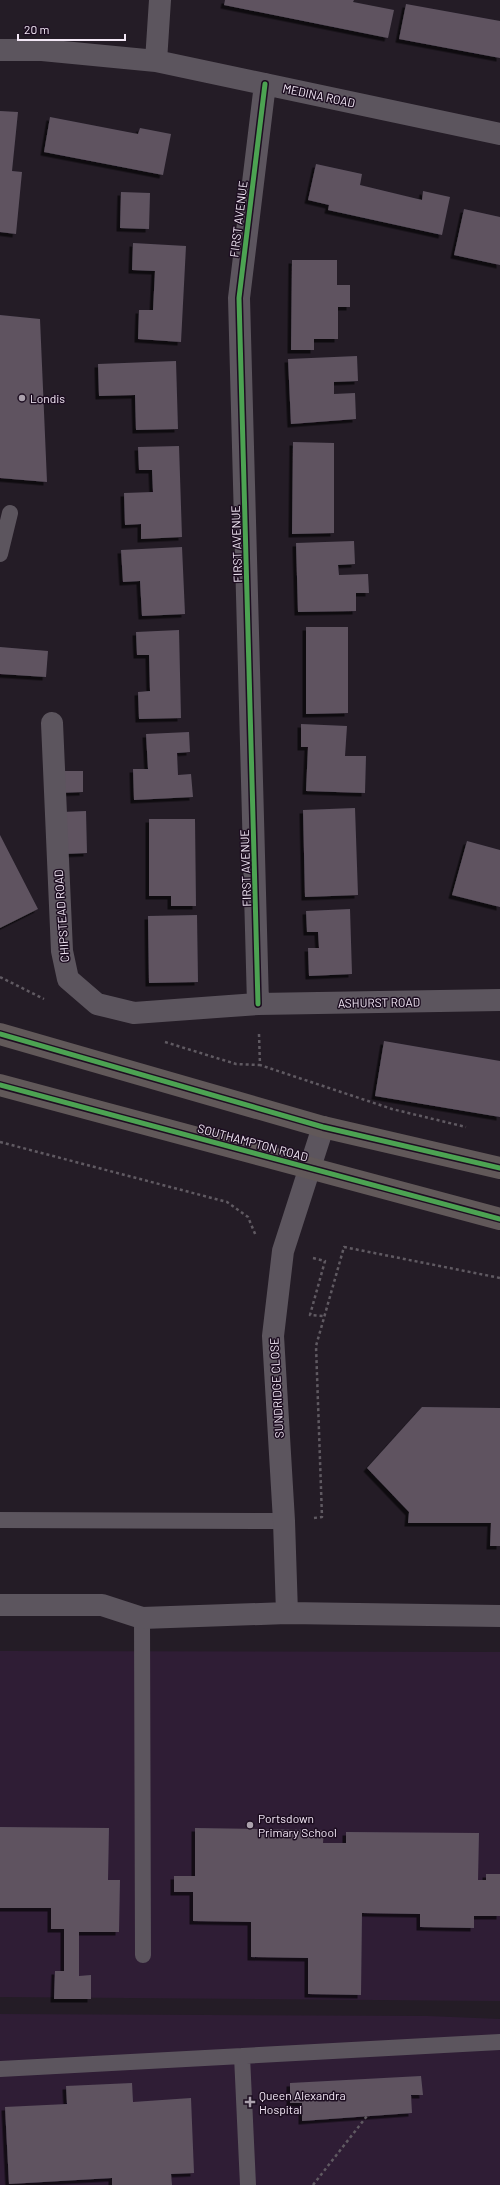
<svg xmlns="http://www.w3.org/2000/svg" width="500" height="2185" viewBox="0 0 500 2185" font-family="Barlow,sans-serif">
  <defs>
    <filter id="shadow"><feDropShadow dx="-3.5" dy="3.5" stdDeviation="0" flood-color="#0009"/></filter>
  </defs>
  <rect width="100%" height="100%" fill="#241c26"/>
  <path fill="#2f1d35" d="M0,1651l500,1v349l-500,-4z
    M0,2014l428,2 72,3v166h-500z"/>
  <path fill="#5e5361" filter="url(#shadow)" d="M225,0h129l-1,2 41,8 -6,28 -164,-33z
    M406,4l94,17v37l-101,-19z
    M0,111l18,1 -6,59 10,1 -6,62 -16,-2z
    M50,117l88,17 2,-6 31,6 -8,41 -119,-23z
    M316,164l46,10 -2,11 62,15 1,-9 27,6 -8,38 -114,-25 1,-5 -21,-5z
    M121,192l29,1 -1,36 -29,-1z
    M464,209l36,8v48l-46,-10z
    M133,243l53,3 -5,96 -43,-3 1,-29h14l2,-39 -23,-1z
    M292,260h45v25h13v22h-12v32h-24v11h-23z
    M0,315l40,4 7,163 -47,-4z
    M357,356l1,25 -24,1v12l21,-1 1,26 -65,5 -3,-65z
    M176,361l2,68 -42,1 -1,-35 -36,1 -1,-32z
    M293,442l41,1v90l-42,1z
    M179,446l3,91 -41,2v-15l-16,1 -1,-32 29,-1 -1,-22h-13l-1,-23z
    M354,541l1,23 -17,1 1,10 29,-1 1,19h-13v18l-58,1 -2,-69z
    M182,547l3,67 -43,2 -2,-35 -17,1 -2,-32z
    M306,627h42v86l-42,1z
    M179,630l2,88 -42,1 -1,-27 12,-1 -1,-36h-12l-1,-23z
    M0,647l48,4 -2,26 -46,-3z
    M301,724l46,2 -2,30h21l-1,37 -59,-2 2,-44h-7z
    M189,732l1,20 -13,1 1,22 13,-1 2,23 -59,3 -1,-31h15l-2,-35z
    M57,771h26v21l-26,1z
    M355,808l3,87 -53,2 -2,-87z
    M86,811l1,42 -23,1 -2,-42z
    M149,819h46l1,87h-25v-10h-22z
    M0,835l38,74 -38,19z
    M467,841l33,9v57l-48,-12z
    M350,909l2,65 -43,2 -1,-28h11l-1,-16h-11l-1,-21z
    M197,915l1,67 -49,1 -1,-67z
    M384,1041l116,20v56l-125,-21z
    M422,1407l78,1v138h-10l1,-23h-83l1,-11 -42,-44z
    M0,1827l109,1 -1,52h12l-1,52h-40v44l12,-1v24h-37l1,-28h9v-42h-13v-21h-51z
    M195,1828l129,2 -1,13h23v-11l133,1 -1,47h8v-6h14v42h-26v12l-54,-1v-13l-58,-1 -1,82 -53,-1v-36l-57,-1v-35l-58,-1v-29h-19v-16h21z
    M421,2076l2,19h-12l1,18 -110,8v-18h-12v-20z
    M132,2083l1,19 58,-4 3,75 -23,1 1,11h-60v-7l-103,6 -4,-77 62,-3 -1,-18z"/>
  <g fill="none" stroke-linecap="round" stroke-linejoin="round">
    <path stroke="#605a62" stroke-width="2.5" stroke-dasharray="3 3" stroke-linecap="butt" d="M0,977l44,22
      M259,1034l1,31 132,44 74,18
      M165,1042l71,22 24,1
      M0,1142l227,60 21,15 8,19
      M313,1258l12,3 -15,54 14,1
      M314,1518l8,-1 -6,-171 28,-99 156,31
      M313,2185l54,-69"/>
    <path stroke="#5c555e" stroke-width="16" d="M0,554l10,-41
      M0,1520l284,1
      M142,1618l1,337
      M242,2056l6,129
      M0,2069l500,-27"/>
    <path stroke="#5c555e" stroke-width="22" d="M0,50h42l114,11 344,73
      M156,61l4,-61
      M52,723l10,228 6,28 29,25 37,9 124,-9 242,-4
      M258,1004l-19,-706 26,-214
      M0,1605h102l40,13 145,-5 213,3
      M287,1613l-3,-92 -11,-185 10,-85 40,-124"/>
    <path stroke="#615859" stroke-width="22" d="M0,1034l323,93 177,41
      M0,1085l500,134"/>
    <defs>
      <path id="cycleway" d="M258,1004l-19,-706 26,-214
        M0,1034l323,93 177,41
        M0,1085l500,134"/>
    </defs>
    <use href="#cycleway" stroke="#1d0e21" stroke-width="8"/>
    <use href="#cycleway" stroke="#4ca352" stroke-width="5"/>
  </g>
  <g fill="#aba1ad" stroke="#1d0e21" stroke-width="1.5">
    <circle cx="22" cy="398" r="4"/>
    <circle cx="250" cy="1825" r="4"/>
    <path d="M248 2096h4v4h4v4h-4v4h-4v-4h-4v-4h4z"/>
  </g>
  <g text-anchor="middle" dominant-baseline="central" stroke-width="3" stroke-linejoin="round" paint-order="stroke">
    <g font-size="12" fill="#f3e8f6" stroke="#1d0e21">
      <text transform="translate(319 95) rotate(12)">MEDINA ROAD</text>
      <text transform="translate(238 219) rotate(-83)">FIRST AVENUE</text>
      <text transform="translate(236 544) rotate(-92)">FIRST AVENUE</text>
      <text transform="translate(245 868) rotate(-92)">FIRST AVENUE</text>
      <text transform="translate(61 916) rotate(-94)">CHIPSTEAD ROAD</text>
      <text transform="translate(379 1002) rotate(-1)">ASHURST ROAD</text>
      <text transform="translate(253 1142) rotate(15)">SOUTHAMPTON ROAD</text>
      <text transform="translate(276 1388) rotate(-93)">SUNDRIDGE CLOSE</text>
    </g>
    <g font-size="12" fill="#f3e8f6" stroke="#1d0e21" text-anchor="start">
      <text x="30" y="398">Londis</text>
      <text x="258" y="1818">Portsdown<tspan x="258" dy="14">Primary School</tspan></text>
      <text x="259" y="2095">Queen Alexandra<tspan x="259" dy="14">Hospital</tspan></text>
    </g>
  </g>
  <path d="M18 34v6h107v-6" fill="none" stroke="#f3e8f6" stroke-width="2"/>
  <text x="24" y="34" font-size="12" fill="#f3e8f6" stroke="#1d0e21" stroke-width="3" paint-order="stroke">20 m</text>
</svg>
